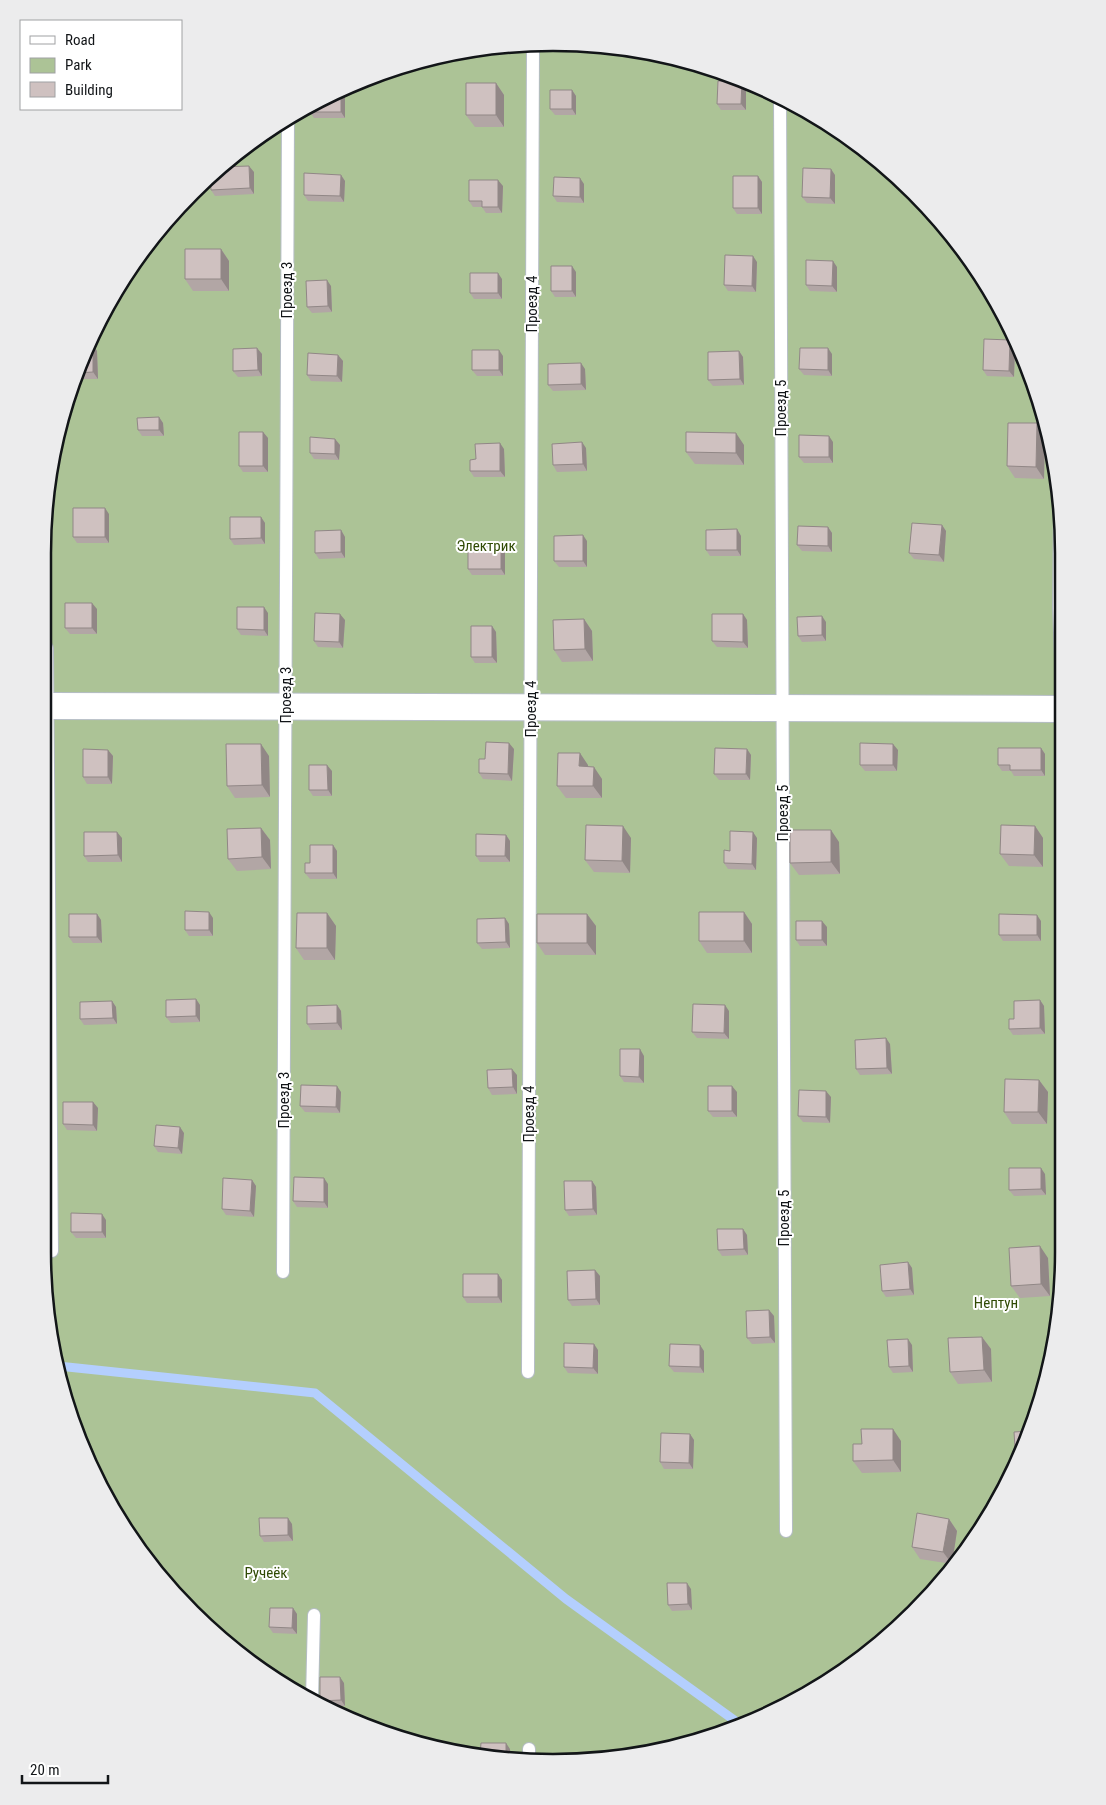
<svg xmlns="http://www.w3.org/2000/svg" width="1106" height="1805" viewBox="0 0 1106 1805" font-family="'Roboto Condensed',sans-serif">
  <rect width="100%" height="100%" fill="#e4ebf5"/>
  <path fill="#acc396" d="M586,44l99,16 94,35 85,53 73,69 58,81 51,123 16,98 -3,799 -34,129 -67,116 -94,94 -85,53 -62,25 -97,23 -67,4 -99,-9 -65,-18 -62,-25 -85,-53 -94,-94 -53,-85 -25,-62 -23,-97v-832l34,-129 67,-116 68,-73 82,-58 91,-41 97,-23z"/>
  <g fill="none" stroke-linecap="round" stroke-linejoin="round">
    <path stroke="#b4cffe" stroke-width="9" d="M58,1366l257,27 251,206 175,126"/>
    <defs>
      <path id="service" d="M780,96l6,1435
        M1060,507l-1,101 3,74
        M47,648l5,603
        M283,1272l5,-1154
        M528,1372l5,-1327
        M312,1700l2,-85
        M529,1760v-11"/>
      <path id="minor" d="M47,706l1015,3"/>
    </defs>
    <use href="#service" stroke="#b5bdc5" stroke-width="14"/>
    <use href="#minor" stroke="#b5bdc5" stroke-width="28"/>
    <use href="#service" stroke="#fff" stroke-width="12"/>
    <use href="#minor" stroke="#fff" stroke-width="26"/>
  </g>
  <path fill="#b2a6a5" d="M742,81l4,6v23h-25l-4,-6z
    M496,83l8,12v32h-29l-9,-12z
    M572,90l4,6v19h-21l-5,-6z
    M345,96v22h-31l-4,-6z
    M254,172v22l-39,2 -4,-6z
    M341,175l4,6 -1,21 -36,-1 -4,-6z
    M835,175v29l-28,-1 -5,-6z
    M758,176l4,6v32h-25l-4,-6z
    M584,184v19l-27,-1 -4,-6z
    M503,186l-1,27h-16l-4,-6h-9l-4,-6z
    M221,249l8,12v30h-36l-8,-12z
    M757,262l-1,30 -28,-1 -4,-6z
    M837,267v25l-27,-1 -4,-6z
    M576,272v25h-21l-4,-6z
    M502,279v20h-28l-4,-6z
    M331,286l1,26 -20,1 -5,-6z
    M93,345l4,6 1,28h-20l-2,-2 5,-19z
    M1015,346l-1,31 -27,-1 -4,-6z
    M257,348l5,6v22l-24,1 -5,-6z
    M739,351l4,6 1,28 -31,1 -5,-6z
    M832,354v22l-28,-1 -5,-6z
    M338,355l5,6 -1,21 -31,-1 -4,-6z
    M503,356v20h-26l-5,-6z
    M585,369l1,21 -33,1 -5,-6z
    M159,417l4,6 1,13h-22l-4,-6z
    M1037,423l8,12 -1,44 -29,-1 -8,-12z
    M263,432l5,6v34h-25l-4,-6z
    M335,439l5,6 -1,15 -25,-1 -4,-6z
    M833,442v21h-29l-5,-6z
    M744,445v20l-49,-1 -9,-12z
    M586,448l1,23 -30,1 -4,-7z
    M504,449l1,28h-31l-4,-6 6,-12z
    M109,514v29h-32l-4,-6z
    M261,517l4,6v21l-31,1 -4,-6z
    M942,525l4,6 -2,31 -30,-3 -5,-6z
    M828,527l4,6v19l-30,-1 -5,-6z
    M737,529l4,7v20h-31l-4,-6z
    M341,530l4,7v21l-26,1 -4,-6z
    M587,541v26h-28l-5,-6z
    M505,552v23h-33l-4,-6z
    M97,609v25h-27l-5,-6z
    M268,613v23l-27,-1 -4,-6z
    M743,614l4,6 1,28 -31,-1 -5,-6z
    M584,619l8,12 1,30 -31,1 -8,-12z
    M345,620l-2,28 -25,-1 -4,-6z
    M826,622v19l-24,1 -4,-6z
    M492,626l4,6 1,31h-22l-4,-6z
    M1041,748l4,6v22h-31l-3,-5h-9l-4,-6z
    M514,749l-2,32 -29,-2 -4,-6 6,-14z
    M747,749l4,6 -1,25h-31l-5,-6z
    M108,750l5,6 -1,28h-25l-4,-7z
    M898,750l-1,21h-32l-5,-6z
    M269,756l1,41 -35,1 -8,-12z
    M588,765v1l14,13v19h-36l-9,-12z
    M332,771v25h-19l-4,-6z
    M1035,826l8,12v29l-34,-1 -9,-12z
    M261,828l9,12 1,29 -34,2 -9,-12z
    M506,835l4,6v21h-30l-4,-6z
    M122,838v24h-34l-4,-6z
    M631,838l-1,35 -36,-1 -9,-12z
    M757,838l-1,32 -28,-1 -4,-6 6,-12z
    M839,842l1,32 -41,1 -9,-12z
    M333,845l4,6v28h-27l-5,-6 5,-10z
    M744,912l8,12v29h-45l-8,-12z
    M327,913l9,13 -1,34h-31l-8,-12z
    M97,914l4,6 1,23h-29l-4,-6z
    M587,914l9,12v29h-51l-8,-12z
    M213,918v18h-24l-4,-6z
    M505,918l4,6 1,24 -28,1 -5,-6z
    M1041,921v20h-38l-4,-6z
    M827,927v19h-27l-4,-6z
    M196,999l4,6v17l-29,1 -5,-6z
    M1040,1000l4,6 1,28 -32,1 -4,-6 5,-10z
    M112,1001l4,6 1,17 -33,1 -4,-6z
    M337,1005l4,6 1,19h-31l-4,-6z
    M729,1011v28l-32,-1 -5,-6z
    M890,1044l2,30 -32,1 -4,-6z
    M644,1056v27l-20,-1 -4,-6z
    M517,1075v19l-25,1 -4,-7z
    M1039,1080l9,12 -1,32h-35l-8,-12z
    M341,1092l-1,21 -35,-1 -5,-6z
    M737,1092v25h-24l-5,-6z
    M831,1097l-1,26 -27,-1 -5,-6z
    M93,1102l5,6 -1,23 -30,-1 -4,-6z
    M184,1133l-2,21 -24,-2 -4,-6z
    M1045,1174l1,21 -32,1 -5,-6z
    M252,1180l4,6 -2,31 -28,-2 -4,-6z
    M592,1181l4,6 1,28 -28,1 -4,-6z
    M328,1184v24l-31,-1 -4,-6z
    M106,1220v18h-30l-5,-6z
    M743,1229l4,6 1,20 -26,1 -4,-6z
    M1048,1258l2,38 -30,2 -9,-12z
    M908,1262l4,6 2,27 -28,2 -4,-6z
    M595,1270l5,6v29l-28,1 -4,-6z
    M498,1274l4,6v23h-35l-4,-6z
    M769,1310l5,6 1,27 -23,1 -5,-6z
    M982,1337l9,12 1,33 -34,2 -8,-12z
    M912,1345l1,27 -20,1 -4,-6z
    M598,1350v24l-30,-1 -4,-6z
    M704,1351v22l-30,-1 -5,-6z
    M690,1434l4,6 -1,29h-29l-4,-7z
    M901,1441v31l-39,1 -9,-12 9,-17z
    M949,1519l8,12 -5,33 -32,-5 -8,-12z
    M292,1524l1,17 -29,1 -4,-6z
    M691,1589l1,21 -20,1 -4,-6z
    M293,1608l4,6v20l-24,-1 -4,-6z
    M344,1683l1,23 -21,1 -4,-6z"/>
  <path fill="#918786" d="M742,81l4,6v23l-5,-6z
    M496,83l8,12v32l-8,-12z
    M572,90l4,6v19l-4,-6z
    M341,91h1l3,5v22l-4,-6z
    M249,166l5,6v22l-4,-6z
    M831,169l4,6v29l-5,-6z
    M341,175l4,6 -1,21 -4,-6z
    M758,176l4,6v32l-4,-6z
    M580,178l4,6v19l-4,-6z
    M498,180l5,6 -1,27 -4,-6z
    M221,249l8,12v30l-8,-12z
    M753,256l4,6 -1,30 -4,-6z
    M833,261l4,6v25l-5,-6z
    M572,266l4,6v25l-4,-6z
    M498,273l4,6v20l-4,-6z
    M327,280l4,6 1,26 -4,-6z
    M1010,340l5,6 -1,31 -5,-6z
    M93,345l4,6 1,28 -5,-7z
    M257,348l5,6v22l-4,-6z
    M828,348l4,6v22l-4,-6z
    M499,350l4,6v20l-4,-6z
    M739,351l4,6 1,28 -4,-6z
    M338,355l5,6 -1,21 -5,-6z
    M581,363l4,6 1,21 -5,-6z
    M159,417l4,6 1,13 -5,-6z
    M1037,423l8,12 -1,44 -8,-12z
    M263,432l5,6v34l-5,-6z
    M736,433l8,12v20l-8,-12z
    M829,436l4,6v21l-4,-6z
    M335,439l5,6 -1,15 -4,-6z
    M582,442l4,6 1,23 -4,-7z
    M500,443l4,6 1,28 -5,-6z
    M105,508l4,6v29l-4,-6z
    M261,517l4,6v21l-4,-6z
    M942,525l4,6 -2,31 -5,-7z
    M828,527l4,6v19l-4,-6z
    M737,529l4,7v20l-4,-6z
    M341,530l4,7v21l-4,-6z
    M583,535l4,6v26l-4,-6z
    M501,546l4,6v23l-4,-6z
    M92,603l5,6v25l-5,-6z
    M264,607l4,6v23l-4,-6z
    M340,614l5,6 -2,28 -4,-6z
    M743,614l4,6 1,28 -5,-6z
    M822,616l4,6v19l-4,-6z
    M584,619l8,12 1,30 -8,-12z
    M492,626l4,6 1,31 -5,-6z
    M509,743l5,6 -2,32 -4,-7z
    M261,744l8,12 1,41 -8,-12z
    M893,744l5,6 -1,21 -4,-6z
    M1041,748l4,6v22l-4,-6z
    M747,749l4,6 -1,25 -4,-6z
    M108,750l5,6 -1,28 -4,-7z
    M580,753l8,12v13l-9,-12z
    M327,765l5,6v25l-4,-6z
    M594,767l8,12v19l-9,-12z
    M623,826l8,12 -1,35 -8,-12z
    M1035,826l8,12v29l-9,-12z
    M261,828l9,12 1,29 -9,-12z
    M831,830l8,12 1,32 -9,-12z
    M117,832l5,6v24l-4,-7z
    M753,832l4,6 -1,32 -4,-6z
    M506,835l4,6v21l-5,-6z
    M333,845l4,6v28l-4,-6z
    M209,912l4,6v18l-4,-6z
    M744,912l8,12v29l-8,-12z
    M327,913l9,13 -1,34 -8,-12z
    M97,914l4,6 1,23 -5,-6z
    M587,914l9,12v29l-9,-12z
    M1037,915l4,6v20l-4,-6z
    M505,918l4,6 1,24 -4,-6z
    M822,921l5,6v19l-5,-6z
    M196,999l4,6v17l-4,-6z
    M1040,1000l4,6 1,28 -5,-6z
    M112,1001l4,6 1,17 -4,-6z
    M337,1005l4,6 1,19 -5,-7z
    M725,1005l4,6v28l-5,-6z
    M886,1038l4,6 2,30 -5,-6z
    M640,1049l4,7v27l-5,-6z
    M512,1069l5,6v19l-4,-7z
    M1039,1080l9,12 -1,32 -9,-12z
    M337,1086l4,6 -1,21 -4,-6z
    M732,1086l5,6v25l-5,-6z
    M826,1091l5,6 -1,26 -4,-6z
    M93,1102l5,6 -1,23 -4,-6z
    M180,1127l4,6 -2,21 -4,-6z
    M1041,1168l4,6 1,21 -5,-6z
    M324,1178l4,6v24l-4,-6z
    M252,1180l4,6 -2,31 -4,-6z
    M592,1181l4,6 1,28 -4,-6z
    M102,1214l4,6v18l-4,-6z
    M743,1229l4,6 1,20 -4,-6z
    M1040,1246l8,12 2,38 -9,-12z
    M908,1262l4,6 2,27 -4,-6z
    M595,1270l5,6v29l-4,-6z
    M498,1274l4,6v23l-4,-6z
    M769,1310l5,6 1,27 -5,-6z
    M982,1337l9,12 1,33 -8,-12z
    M908,1339l4,6 1,27 -4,-6z
    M594,1344l4,6v24l-5,-6z
    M700,1345l4,6v22l-4,-6z
    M893,1429l8,12v31l-8,-12z
    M690,1434l4,6 -1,29 -4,-6z
    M118,1506l8,12 1,10 -9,-13z
    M288,1518l4,6 1,17 -5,-6z
    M949,1519l8,12 -5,33 -9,-12z
    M687,1583l4,6 1,21 -4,-6z
    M293,1608l4,6v20l-5,-6z
    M340,1677l4,6 1,23 -4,-6z
    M506,1743l4,6v9h-4z"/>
  <path fill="#cfc1c0" stroke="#918786" d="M718,81h24l-1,23h-24z
    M466,83h30v32h-30z
    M550,90h22v19h-22z
    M341,91v21h-31v-6z
    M249,166l1,22 -39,2 -1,-14 9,-9z
    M803,168l28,1 -1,29 -28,-1z
    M304,173l37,2 -1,21 -36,-1z
    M733,176h25v32h-25z
    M554,177l26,1v19l-27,-1z
    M469,180h29v27h-16v-6h-13z
    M185,249h36v30h-36z
    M725,255l28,1 -1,30 -28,-1z
    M806,260l27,1 -1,25 -26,-1z
    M551,266h21v25h-21z
    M470,273h28v20h-28z
    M327,280l1,26 -21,1 -1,-26z
    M984,339l26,1 -1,31 -26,-1z
    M89,345h4v27l-16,1 4,-15z
    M257,348l1,22 -25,1v-22z
    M800,348h28v22l-29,-1z
    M472,350h27v20h-27z
    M739,351l1,28 -32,1v-28z
    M308,353l30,2 -1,21 -30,-1z
    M581,363v21l-33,1v-21z
    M159,417v13h-21l-1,-12z
    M1008,423h29l-1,44 -29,-1z
    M239,432h24v34h-24z
    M686,432l50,1v20l-50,-1z
    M799,435l30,1v21h-30z
    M310,437l25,2v15l-25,-1z
    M582,442l1,22 -30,1 -1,-21z
    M500,443v28h-30v-11l6,-1 -1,-15z
    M73,508h32v29h-32z
    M230,517h31v21l-31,1z
    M912,523l30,2 -3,30 -30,-2z
    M798,526l30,1v19l-31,-1z
    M737,529v21h-31v-20z
    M341,530v22l-26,1v-22z
    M583,535v26h-29v-25z
    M468,546h33v23h-33z
    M65,603h27v25h-27z
    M237,607h27v23l-27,-1z
    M315,613l25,1 -1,28 -25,-1z
    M712,614h31v28l-31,-1z
    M822,616v19l-24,1 -1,-19z
    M584,619l1,30 -31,1 -1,-30z
    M471,626h21v31h-21z
    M486,742l23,1 -1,31 -29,-1v-14h6z
    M860,743l33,1v21h-33z
    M226,744h35l1,41 -35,1z
    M715,748l32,1 -1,25h-32z
    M998,748h43v22h-31v-5h-12z
    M83,749l25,1v27h-25z
    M558,753h22l-1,13 15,1 -1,19h-36z
    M309,765h18l1,25h-19z
    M586,825l37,1 -1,35 -37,-1z
    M1001,825l34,1 -1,29 -34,-1z
    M261,828l1,29 -34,2 -1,-30z
    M790,830h41v32l-41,1z
    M730,831l23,1 -1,32 -28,-1v-13l6,1z
    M84,832h33l1,23 -34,1z
    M476,834l30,1 -1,21h-29z
    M310,845h23v28h-28v-10h5z
    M185,911l24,1v18h-24z
    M699,912h45v29h-45z
    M297,913h30v35h-31z
    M69,914h28v23h-28z
    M537,914h50v29h-50z
    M999,914l38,1v20h-38z
    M505,918l1,24 -29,1v-24z
    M796,921h26v19h-26z
    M196,999v17l-30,1v-17z
    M1040,1000v28l-31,1v-10h5v-18z
    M112,1001l1,17 -33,1v-17z
    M693,1004l32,1 -1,28 -32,-1z
    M337,1005v18l-30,1v-18z
    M886,1038l1,30 -31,1 -1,-29z
    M620,1049h20l-1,28 -19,-1z
    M512,1069l1,18 -25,1 -1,-18z
    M1005,1079l34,1 -1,32h-34z
    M301,1085l36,1 -1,21 -36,-1z
    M708,1086h24v25h-24z
    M799,1090l27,1v26l-28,-1z
    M63,1102h30v23l-30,-1z
    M156,1125l24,2 -2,21 -24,-2z
    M1009,1168h32v21l-32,1z
    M294,1177l30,1v24l-31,-1z
    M223,1178l29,2 -2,31 -28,-2z
    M564,1181h28l1,28 -28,1z
    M71,1213l31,1v18h-31z
    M717,1229h26l1,20 -26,1z
    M1040,1246l1,38 -30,2 -2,-38z
    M908,1262l2,27 -28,2 -2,-26z
    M595,1270l1,29 -28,1 -1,-29z
    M463,1274h35v23h-35z
    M769,1310l1,27 -23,1 -1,-27z
    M982,1337l2,33 -34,2 -2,-34z
    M908,1339l1,27 -20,1 -2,-27z
    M564,1343l30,1 -1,24 -29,-1z
    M670,1344l30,1v22l-31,-1z
    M861,1429h32v31l-40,1v-17h9z
    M1029,1431l-4,16 -9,16 -2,-31z
    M661,1433l29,1 -1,29 -29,-1z
    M113,1506h5v9z
    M917,1513l32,6 -6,33 -31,-5z
    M259,1518h29v17l-28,1z
    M667,1583h20l1,21 -20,1z
    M270,1608h23l-1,20 -23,-1z
    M320,1677h20l1,23 -21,1z
    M481,1743h25v15l-26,-3z"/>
  <g text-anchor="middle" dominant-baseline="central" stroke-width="4" stroke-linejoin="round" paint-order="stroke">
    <g font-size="15" fill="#121518" stroke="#fff">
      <text transform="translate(287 290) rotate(-90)">Проезд 3</text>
      <text transform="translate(532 304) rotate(-90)">Проезд 4</text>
      <text transform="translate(781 408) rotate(-90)">Проезд 5</text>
      <text transform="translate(286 695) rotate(-90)">Проезд 3</text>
      <text transform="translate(531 709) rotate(-90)">Проезд 4</text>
      <text transform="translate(783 813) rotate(-90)">Проезд 5</text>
      <text transform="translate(284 1100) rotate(-90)">Проезд 3</text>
      <text transform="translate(529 1114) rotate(-90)">Проезд 4</text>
      <text transform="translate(784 1218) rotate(-90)">Проезд 5</text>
    </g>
    <g font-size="15" fill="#304a04" stroke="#fff">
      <text x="486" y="546">Электрик</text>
      <text x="996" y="1303">Нептун</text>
      <text x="266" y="1573">Ручеёк</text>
    </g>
  </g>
  <path d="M0 0H1106V1805H0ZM553 51H553A502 502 0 0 1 1055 553V1252A502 502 0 0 1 553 1754H553A502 502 0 0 1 51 1252V553A502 502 0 0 1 553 51Z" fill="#ececed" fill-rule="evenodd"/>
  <path fill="none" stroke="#121518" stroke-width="2.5" d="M553 51H553A502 502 0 0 1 1055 553V1252A502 502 0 0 1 553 1754H553A502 502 0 0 1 51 1252V553A502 502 0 0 1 553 51Z"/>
  <rect x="20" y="20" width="162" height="90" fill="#ffffff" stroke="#a0a1a3"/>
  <rect x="30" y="36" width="25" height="8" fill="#ffffff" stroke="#a0a1a3"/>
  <text x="65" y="45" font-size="15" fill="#121518">Road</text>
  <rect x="30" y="58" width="25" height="15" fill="#acc396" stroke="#a0a1a3"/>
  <text x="65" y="70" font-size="15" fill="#121518">Park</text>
  <rect x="30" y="82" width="25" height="15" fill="#cfc1c0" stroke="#a0a1a3"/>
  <text x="65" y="95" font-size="15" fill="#121518">Building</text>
  <path d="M22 1775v8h86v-8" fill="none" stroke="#121518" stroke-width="2.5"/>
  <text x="30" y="1775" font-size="15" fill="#121518" stroke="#ffffff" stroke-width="4" paint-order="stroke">20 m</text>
</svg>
